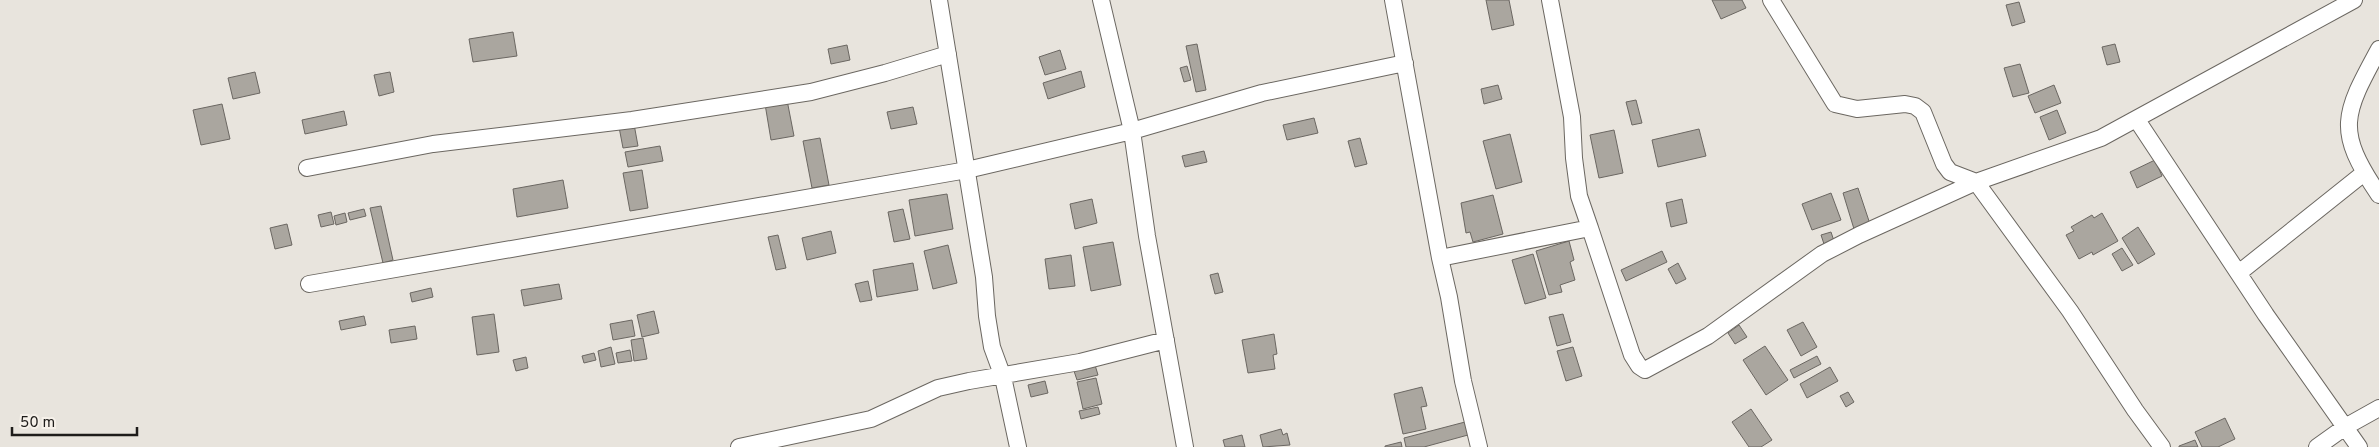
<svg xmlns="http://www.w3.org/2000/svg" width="2379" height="447" viewBox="0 0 2379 447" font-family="Overpass,sans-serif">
  <rect width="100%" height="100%" fill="#e8e4dd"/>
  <path fill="#aaa69f" stroke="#6b6762" d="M1486,0h23l5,25 -22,5z
    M1712,0h30l4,8 -25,11z
    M2019,2l6,20 -13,4 -6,-21z
    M513,32l4,24 -44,6 -4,-23z
    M1197,44l9,46 -10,2 -10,-46z
    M2115,44l5,18 -13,3 -5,-18z
    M847,45l3,15 -19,4 -3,-15z
    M1060,50l6,19 -21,6 -6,-18z
    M2020,64l9,29 -16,4 -9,-29z
    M1187,66l4,14 -7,2 -4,-14z
    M1081,71l4,16 -37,12 -5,-16z
    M255,72l5,21 -27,6 -5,-21z
    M390,72l4,20 -15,4 -5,-21z
    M1498,85l4,14 -18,5 -3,-15z
    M2054,85l7,18 -26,10 -7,-17z
    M787,100l7,36 -23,4 -6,-36z
    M1636,100l6,23 -10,2 -6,-23z
    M222,104l8,35 -29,6 -8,-35z
    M913,107l4,17 -26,5 -4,-17z
    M2057,110l9,23 -17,7 -9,-23z
    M344,111l3,14 -42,9 -3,-14z
    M1314,118l4,15 -31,7 -4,-15z
    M634,124l4,22 -15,2 -4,-21z
    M1699,129l7,27 -48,11 -6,-27z
    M1614,130l9,43 -24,5 -9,-43z
    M1510,134l12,48 -26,7 -13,-48z
    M820,138l9,47 -17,3 -9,-47z
    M1360,138l7,26 -12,3 -7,-26z
    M660,146l3,15 -35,6 -3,-15z
    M1204,151l3,11 -22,5 -3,-11z
    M2155,160l7,16 -25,12 -7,-16z
    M642,170l6,38 -18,3 -7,-38z
    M563,180l5,28 -51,9 -4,-28z
    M1858,188l12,36 -16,5 -11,-36z
    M1831,193l10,27 -29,10 -10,-26z
    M947,194l6,35 -38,7 -6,-36z
    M1493,195l10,39 -30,8 -3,-10 -4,1 -5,-30z
    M1092,199l5,24 -22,6 -5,-25z
    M1682,199l5,24 -16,4 -5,-24z
    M381,206l12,54 -10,3 -13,-55z
    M364,209l2,7 -16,4 -2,-7z
    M903,209l7,30 -16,3 -6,-30z
    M331,212l3,12 -13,3 -3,-12z
    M345,213l2,9 -11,3 -2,-9z
    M2102,213l16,28 -25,14 -1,-3 -13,7 -13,-24 8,-4 -3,-4 21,-12 2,3z
    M287,224l5,21 -17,4 -5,-21z
    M2138,227l17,27 -17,10 -16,-26z
    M831,231l5,22 -29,7 -5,-22z
    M1831,232l3,9 -10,3 -3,-9z
    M778,235l8,33 -10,2 -8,-33z
    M1569,241l5,19 -4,2 5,18 -15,5 2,7 -13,3 -13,-44z
    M1113,242l8,43 -30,6 -8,-44z
    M948,245l9,38 -24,6 -9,-38z
    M2122,248l11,17 -11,6 -10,-17z
    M1662,251l5,11 -41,19 -5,-11z
    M1533,254l13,44 -21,6 -13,-44z
    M1071,255l4,31 -26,3 -4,-30z
    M913,263l5,27 -41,7 -4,-27z
    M1678,263l8,16 -10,5 -8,-15z
    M1218,273l5,19 -8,2 -5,-19z
    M868,281l4,19 -12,2 -5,-18z
    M559,284l3,15 -38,7 -3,-16z
    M431,288l2,9 -21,5 -2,-9z
    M654,311l5,22 -17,4 -5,-22z
    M494,314l5,38 -22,3 -5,-38z
    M1563,314l8,28 -14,4 -8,-29z
    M364,316l2,9 -25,5 -2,-9z
    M632,320l3,16 -22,4 -3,-16z
    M1803,322l14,25 -16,9 -14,-26z
    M1739,325l8,12 -12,7 -7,-11z
    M415,326l2,13 -26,4 -2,-13z
    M1274,334l3,20 -4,1 2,14 -27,4 -6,-33z
    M643,338l4,21 -13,2 -3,-21z
    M1765,346l23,34 -22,15 -23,-35z
    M611,347l4,17 -14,3 -3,-16z
    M1573,347l9,29 -16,5 -9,-30z
    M630,350l2,11 -14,2 -2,-10z
    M594,353l2,7 -12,3 -2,-7z
    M1817,356l4,8 -27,14 -4,-8z
    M526,357l2,11 -12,3 -3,-11z
    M1095,365l3,10 -21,5 -3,-9z
    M1830,367l8,14 -31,17 -7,-14z
    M1096,378l6,26 -19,5 -6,-27z
    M1045,381l3,12 -17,4 -3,-12z
    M1422,387l5,19 -6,1 5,22 -23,5 -9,-40z
    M1848,392l6,10 -8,5 -6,-11z
    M1098,407l2,7 -19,5 -2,-8z
    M1751,409l21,31 -11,7h-12l-17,-25z
    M2225,418l10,21 -17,8h-16l-7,-15z
    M1465,422l3,13 -44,12h-18l-2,-9z
    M1281,429l2,6 4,-2 3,12 -27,2 -3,-12z
    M1242,435l3,12h-20l-2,-7z
    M2195,440l3,7h-19v-1z
    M1401,442l1,5h-17v-1z"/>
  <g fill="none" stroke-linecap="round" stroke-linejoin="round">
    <defs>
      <path id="minor" d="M939,0l45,277 3,39 5,31 11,30 15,70
        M1101,0l31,131 15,105 38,211
        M1393,0l47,258 9,39 14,84 16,66
        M1771,0l64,104 22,5 48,-5 10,2 8,6 21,52 6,8 26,10 94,129 65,99 27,37
        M2379,49c-36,66 -44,81 0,146
        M2137,120l129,195 93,132
        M307,168l126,-24 199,-24 179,-28 74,-19 63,-19
        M1590,228l42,127 7,11 6,4 63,-34 114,-82 37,-19 117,-53 125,-44 253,-138
        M1440,258l150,-30 -11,-32 -5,-38 -2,-41 -22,-117
        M2240,272l124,-99
        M309,284l658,-114 165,-39 130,-38 143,-30
        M739,447l132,-28 67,-31 31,-7 111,-19 86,-22
        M2317,447l28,-20 34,-19"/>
    </defs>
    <use href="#minor" stroke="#6b6761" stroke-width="18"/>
    <use href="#minor" stroke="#fff" stroke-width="16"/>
  </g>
  <path d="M12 427v8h125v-8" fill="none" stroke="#1e1c1a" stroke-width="2.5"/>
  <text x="20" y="427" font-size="15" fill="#1e1c1a" stroke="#f6f1ea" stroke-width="4" paint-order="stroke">50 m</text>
</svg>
